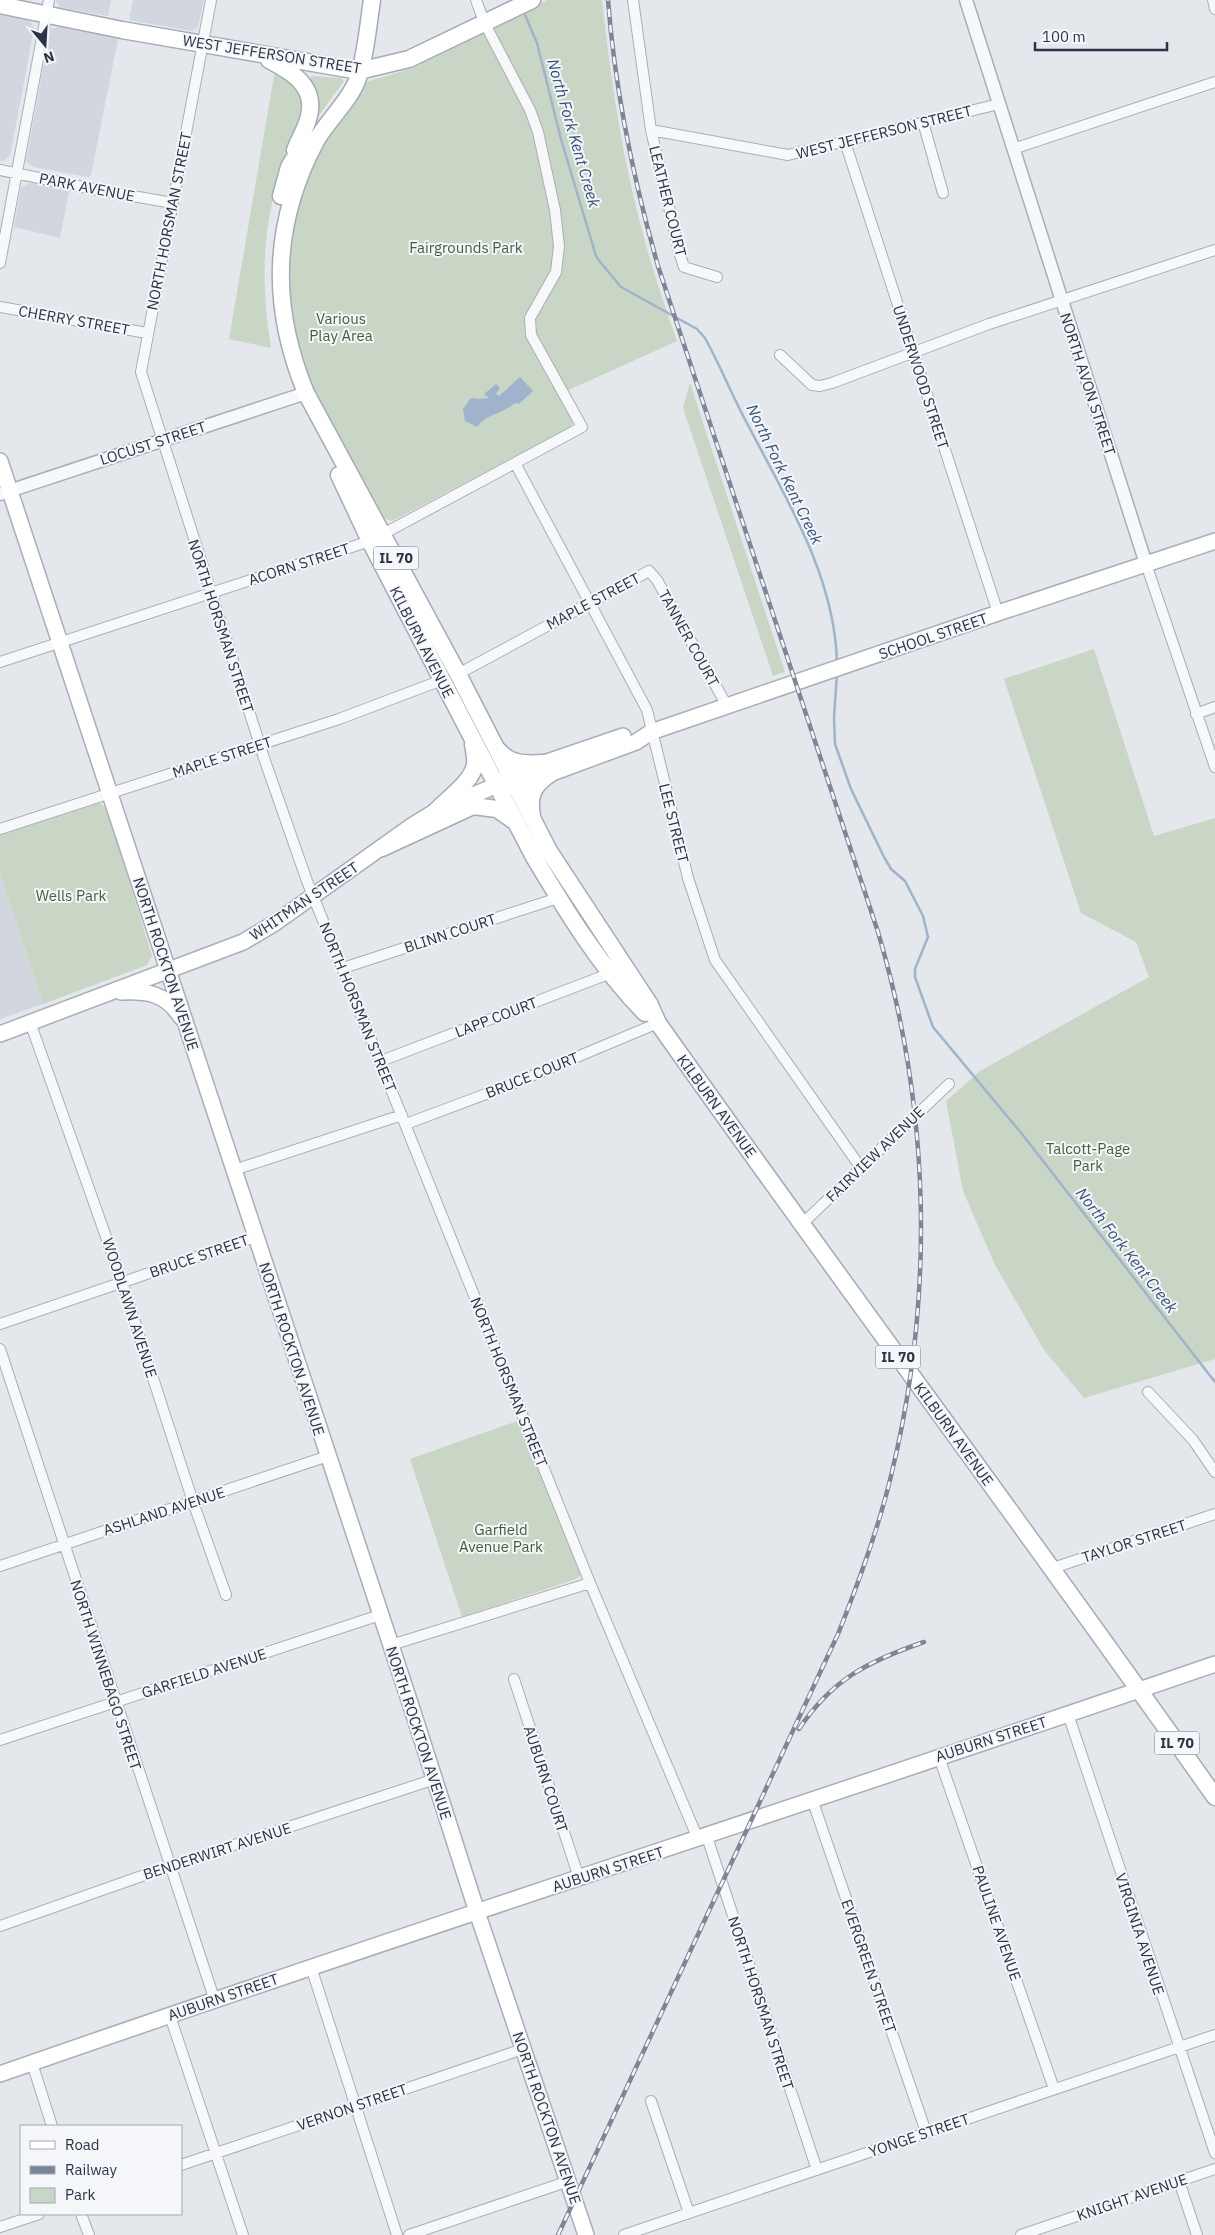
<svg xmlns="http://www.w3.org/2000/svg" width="1215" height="2235" viewBox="0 0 1215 2235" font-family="'IBM Plex Sans',sans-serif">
  <rect width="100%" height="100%" fill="#e4e7ec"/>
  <path fill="#d2d6de" d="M56,0h55l-3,16 -49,-9z
    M133,0h71l-6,27 -6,4 -63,-11z
    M0,15l27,5 4,2 3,7 -24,127 -7,5h-3z
    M60,27l58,12 -27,136 -2,2 -56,-10 -7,-6 24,-130 2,-3z
    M29,183l40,8 -9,47 -46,-11 7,-39z
    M0,874l43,130 -43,15z"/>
  <path fill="#c9d6c5" d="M547,0h55c6,54 13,108 24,162 12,61 30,121 51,179l-117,53 13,27 -2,6 -179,94 -12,-4 -64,-119 -19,-44 -11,-71 8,-74 28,-67 44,-60 47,-14z
    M275,70l12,5 19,22c-3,12 -5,26 -10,37 -6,17 -14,33 -19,50 -16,55 -15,109 -6,164l-42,-9z
    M312,76l29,2 3,3 -38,52 3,-54z
    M690,383l95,289 -12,4 -90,-268z
    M1094,649l60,187 61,-18v541l-131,39 -40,-48 -49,-85 -32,-74 -17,-90 34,-30 169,-94 -13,-35 -55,-29 -77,-234z
    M100,803l7,6 45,147 -5,9 -104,39 -43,-130v-39z
    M520,1420l61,155 -5,4 -114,38 -52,-158z"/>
  <path fill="#9fb4cc" d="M520,377l13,14 -14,13 -4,-1c-12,11 -30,11 -38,24l-12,-6 -2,-12 8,-11 9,1 9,-1 -5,-4 12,-10 4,4 -4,6 3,2z"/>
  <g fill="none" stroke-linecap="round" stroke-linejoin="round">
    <path stroke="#9fb4cc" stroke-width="2.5" d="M523,10l14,33 24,96 35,117 5,7 20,24 76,42 8,9c16,29 28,60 44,89 38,73 86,150 88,236
      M837,673l-3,44 1,27 16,45 33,68 7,12 14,12 18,35 5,21 -13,32v8l18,50 89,107 193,248"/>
    <defs>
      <path id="minor" d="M211,0l-70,372 123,386 43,123 283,702 108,256
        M633,0l18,130 29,125 4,12 33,10
        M1213,0l2,9
        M923,122l20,71
        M651,130l137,25 211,-51
        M845,142l153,471
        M1013,149l202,-67
        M0,170l92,19 81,14
        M0,263l49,-263
        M0,307l147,26
        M780,355l32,30 8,1 12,-3 157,-59 226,-74
        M515,463l132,247 41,168 27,82 146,208
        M1146,564l69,203
        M0,662l370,-121 212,-114 -51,-92 -1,-17 26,-46 3,-26 -4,-36 -17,-78 -8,-22 -45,-86 -9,-24
        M458,674l191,-103 8,9 70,126
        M1196,714l19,-7
        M0,829l339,-110 103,-39
        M343,968l215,-70
        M30,1022l92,260 71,220 33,93
        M381,1061l230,-88
        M406,1124l104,-39 148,-62
        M234,1170l168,-55
        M802,1224l147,-140
        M0,1324l255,-87
        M0,1349l215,652
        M1148,1392l45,48 22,32
        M0,1566l328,-110
        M1053,1568l162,-54
        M391,1645l199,-62
        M514,1679l65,199
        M1068,1714l147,439
        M0,1740l380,-125
        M939,1757l115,332
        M812,1799l114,333
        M707,1837l110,333
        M0,1926l170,-60 265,-87
        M311,1967l86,268
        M170,2016l73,219
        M32,2063l20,63
        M651,2101l38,112
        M181,2165l342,-116
        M1179,2181l18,54
        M81,2214l8,21
        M0,2227l39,-13
        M409,2235l160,-54
        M624,2235l591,-200
        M1021,2235l194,-66"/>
      <path id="tertiary" d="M966,0l180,564
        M0,494l306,-101"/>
      <path id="secondary" d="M0,461l413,1251 64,200 109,323
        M500,782l9,-7 114,-39
        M121,992c27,-1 44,1 60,25
        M0,1034l243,-92 32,-19 135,-96 26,-16 61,-26 17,2 122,-45 15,-10 347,-119 217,-72
        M0,2074c403,-141 811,-271 1215,-410"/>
      <path id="primary" d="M372,0c-4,26 -6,54 -14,78 -6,20 -31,43 -42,63 -44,83 -46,165 -10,252l152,281 91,177 101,154 8,18c183,259 374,514 557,774
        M0,5l122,25 237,41 50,-12 123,-59
        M269,60c19,10 44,23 41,50 -1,14 -10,27 -15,40
        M281,196l8,-29 16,-26
        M339,475l31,66 164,316c32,54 67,111 111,156
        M498,750c13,15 28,14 46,13
        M436,811c12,-13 35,-28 39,-46 1,-7 -1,-14 -2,-21
        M532,816c-4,-22 2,-32 21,-44
        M382,848l91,-42 24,3 17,12"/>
    </defs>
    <use href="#minor" stroke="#a9aeb7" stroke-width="12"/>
    <use href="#tertiary" stroke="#a9aeb7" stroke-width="15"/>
    <use href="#secondary" stroke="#a9aeb7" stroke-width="18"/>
    <use href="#primary" stroke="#a3abb8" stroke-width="19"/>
    <use href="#minor" stroke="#f7f8fa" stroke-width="10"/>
    <use href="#tertiary" stroke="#f7f8fa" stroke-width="12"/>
    <use href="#secondary" stroke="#fff" stroke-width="15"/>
    <use href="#primary" stroke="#fff" stroke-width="16"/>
    <defs>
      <path id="rail" d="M799,1729c33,-50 70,-68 125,-87
        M558,2235l280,-601c20,-50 39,-101 52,-154 45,-181 41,-369 -12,-548l-220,-666c-25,-88 -43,-175 -50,-266"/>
    </defs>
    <use href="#rail" stroke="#7d8696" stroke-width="4.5"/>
    <use href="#rail" stroke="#f4f6f9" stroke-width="2.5" stroke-dasharray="8" stroke-linecap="butt"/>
  </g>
  <g text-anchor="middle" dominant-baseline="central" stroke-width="4" stroke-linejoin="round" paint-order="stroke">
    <g fill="#f4f6f9" stroke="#676e7b" stroke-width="1">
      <rect x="373.5" y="546.5" width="45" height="23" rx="4"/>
      <rect x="875.5" y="1345.5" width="45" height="23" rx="4"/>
      <rect x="1154.5" y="1731.5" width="45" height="23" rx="4"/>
    </g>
    <g font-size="14" font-weight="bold" fill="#2b3445">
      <text x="396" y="558">IL 70</text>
      <text x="898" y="1357">IL 70</text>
      <text x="1177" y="1743">IL 70</text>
    </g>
    <g font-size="15" fill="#2b3445" stroke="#f4f6f9">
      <text transform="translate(272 54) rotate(9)">WEST JEFFERSON STREET</text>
      <text transform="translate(884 132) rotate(-14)">WEST JEFFERSON STREET</text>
      <text transform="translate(87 187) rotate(11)">PARK AVENUE</text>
      <text transform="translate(668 201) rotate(76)">LEATHER COURT</text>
      <text transform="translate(169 221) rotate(-79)">NORTH HORSMAN STREET</text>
      <text transform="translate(74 320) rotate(10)">CHERRY STREET</text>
      <text transform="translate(921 377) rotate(72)">UNDERWOOD STREET</text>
      <text transform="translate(1088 384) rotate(72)">NORTH AVON STREET</text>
      <text transform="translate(153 443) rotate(-18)">LOCUST STREET</text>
      <text transform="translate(299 564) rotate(-18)">ACORN STREET</text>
      <text transform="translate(593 601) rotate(-28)">MAPLE STREET</text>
      <text transform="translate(221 626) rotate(72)">NORTH HORSMAN STREET</text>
      <text transform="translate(933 636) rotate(-19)">SCHOOL STREET</text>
      <text transform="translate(689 638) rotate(61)">TANNER COURT</text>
      <text transform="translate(422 642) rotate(63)">KILBURN AVENUE</text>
      <text transform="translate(222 757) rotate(-18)">MAPLE STREET</text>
      <text transform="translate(674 823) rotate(76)">LEE STREET</text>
      <text transform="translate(304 901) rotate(-34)">WHITMAN STREET</text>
      <text transform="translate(450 933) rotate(-18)">BLINN COURT</text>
      <text transform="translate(166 964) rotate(72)">NORTH ROCKTON AVENUE</text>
      <text transform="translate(358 1007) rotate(68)">NORTH HORSMAN STREET</text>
      <text transform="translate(496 1017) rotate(-21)">LAPP COURT</text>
      <text transform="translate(532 1075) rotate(-22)">BRUCE COURT</text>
      <text transform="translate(717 1106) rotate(54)">KILBURN AVENUE</text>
      <text transform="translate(875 1154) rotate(-44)">FAIRVIEW AVENUE</text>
      <text transform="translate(199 1256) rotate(-19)">BRUCE STREET</text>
      <text transform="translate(130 1308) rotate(72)">WOODLAWN AVENUE</text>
      <text transform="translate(292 1349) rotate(72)">NORTH ROCKTON AVENUE</text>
      <text transform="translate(509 1382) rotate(68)">NORTH HORSMAN STREET</text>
      <text transform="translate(954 1434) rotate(54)">KILBURN AVENUE</text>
      <text transform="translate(164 1511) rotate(-18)">ASHLAND AVENUE</text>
      <text transform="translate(1134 1541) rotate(-18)">TAYLOR STREET</text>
      <text transform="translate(204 1673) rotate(-18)">GARFIELD AVENUE</text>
      <text transform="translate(106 1675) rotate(72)">NORTH WINNEBAGO STREET</text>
      <text transform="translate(419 1733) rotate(72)">NORTH ROCKTON AVENUE</text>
      <text transform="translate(991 1739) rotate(-18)">AUBURN STREET</text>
      <text transform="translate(546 1779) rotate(72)">AUBURN COURT</text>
      <text transform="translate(217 1851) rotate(-18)">BENDERWIRT AVENUE</text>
      <text transform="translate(608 1869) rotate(-18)">AUBURN STREET</text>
      <text transform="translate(997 1923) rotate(71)">PAULINE AVENUE</text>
      <text transform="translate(1140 1934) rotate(72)">VIRGINIA AVENUE</text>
      <text transform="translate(869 1966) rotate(71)">EVERGREEN STREET</text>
      <text transform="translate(223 1997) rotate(-19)">AUBURN STREET</text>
      <text transform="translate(761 2003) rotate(72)">NORTH HORSMAN STREET</text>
      <text transform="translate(352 2107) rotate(-19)">VERNON STREET</text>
      <text transform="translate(547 2118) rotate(71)">NORTH ROCKTON AVENUE</text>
      <text transform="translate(919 2135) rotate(-19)">YONGE STREET</text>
      <text transform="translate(1132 2197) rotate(-19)">KNIGHT AVENUE</text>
    </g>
    <g font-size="15" fill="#3f6138" stroke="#f4f6f9">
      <text x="466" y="247">Fairgrounds Park</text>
      <text x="341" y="318">Various<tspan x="341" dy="17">Play Area</tspan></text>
      <text x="71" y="895">Wells Park</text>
      <text x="1088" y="1148">Talcott-Page<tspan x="1088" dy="17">Park</tspan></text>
      <text x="501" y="1529">Garfield<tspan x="501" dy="17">Avenue Park</tspan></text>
    </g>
    <g font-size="16" font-style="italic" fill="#34527a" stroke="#f4f6f9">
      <text transform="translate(574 133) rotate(74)">North Fork Kent Creek</text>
      <text transform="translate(785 474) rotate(64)">North Fork Kent Creek</text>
      <text transform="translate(1127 1250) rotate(52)">North Fork Kent Creek</text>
    </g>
  </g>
  <rect x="20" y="2125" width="162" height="90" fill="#f4f6f9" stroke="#a4a8b1"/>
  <rect x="30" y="2141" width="25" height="8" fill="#ffffff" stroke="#a4a8b1"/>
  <text x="65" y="2150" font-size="15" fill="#2b3445">Road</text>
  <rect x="30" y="2166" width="25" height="8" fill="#7d8696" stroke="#a4a8b1"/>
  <text x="65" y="2175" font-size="15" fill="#2b3445">Railway</text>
  <rect x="30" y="2188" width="25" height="15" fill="#c9d6c5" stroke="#a4a8b1"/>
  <text x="65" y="2200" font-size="15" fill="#2b3445">Park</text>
  <g transform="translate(45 45) rotate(162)" stroke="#f4f6f9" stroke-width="4" paint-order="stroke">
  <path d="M0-4L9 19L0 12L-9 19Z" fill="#2b3445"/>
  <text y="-8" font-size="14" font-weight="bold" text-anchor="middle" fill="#2b3445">N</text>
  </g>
  <path d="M1035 42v8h132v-8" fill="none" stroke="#2b3445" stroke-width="2.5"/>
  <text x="1042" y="42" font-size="15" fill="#2b3445" stroke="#f4f6f9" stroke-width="4" paint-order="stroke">100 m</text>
</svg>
